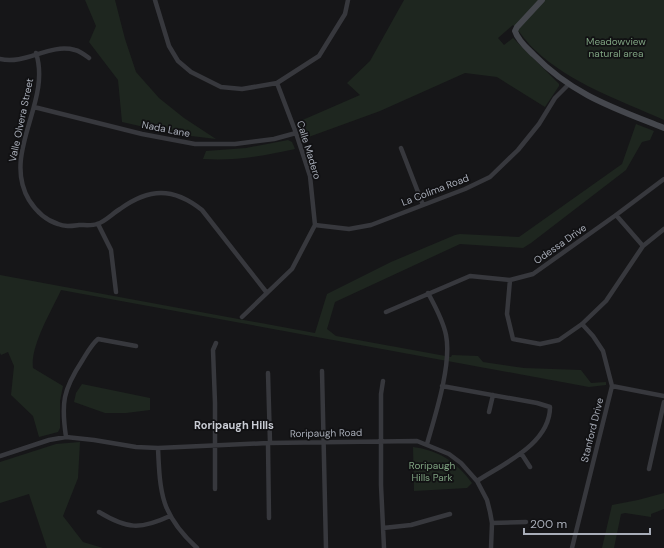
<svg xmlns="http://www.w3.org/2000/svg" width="664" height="548" viewBox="0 0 664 548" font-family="'DM Sans',sans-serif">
  <rect width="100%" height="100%" fill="#161618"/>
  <path fill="#1e261f" d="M85,0h30l10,39 11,33 23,26 25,20 32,21 -41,-5 -53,-12 -4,-42 -29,-38 7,-16z
    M404,0h260v120c-44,-20 -93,-36 -129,-70 -8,-7 -14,-17 -22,-25l-15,13 6,7 9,-7 46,46v2l-14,21 -48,-30 -32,-4 -85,38 -77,28 -5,-17 62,-27 -13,-12 23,-22z
    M636,124l18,7 -4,9 -8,2 -16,28 -95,73 -8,5 -63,-4 -125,58 -8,27 9,7 115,21 1,-2 26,1 5,6 41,6 57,2 10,13 15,-1v3l-17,2 -528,-97c-9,20 -31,56 -28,78l30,18 -3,15v27l-2,4 -19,5 -6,-21 -22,-21 3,-29 -6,-14 -7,3 -1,-2v-78l315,58 12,-39 64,-32 64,-27 5,-1 59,3 103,-73z
    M288,140l4,2 3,7c-32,7 -59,12 -92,10l3,-8 40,-3z
    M82,384l68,14v12l-24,3h-21l-31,-11 2,-9z
    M80,442l-2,36 -15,38 20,26 20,6h-56l-18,-54 -29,9v-41l56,-18z
    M413,447c25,3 44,15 59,36l-5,5 -53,3z
    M664,493v16l-13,5v3l-26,-4 -4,1 -7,34h-12l10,-43 26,-5z"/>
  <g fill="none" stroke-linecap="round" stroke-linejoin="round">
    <path stroke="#37383d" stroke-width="4.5" d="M155,0l14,46 9,15 13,11 30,15 21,2 35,-6 42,-27 26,-42 3,-14
      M36,53c16,49 -35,100 -7,147 7,11 16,20 29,24 7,3 13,2 21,1 6,0 13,1 18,-1 8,-2 16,-11 23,-15 29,-21 53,-22 82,1l65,83
      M0,59c26,6 49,-16 75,-9 5,1 10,5 14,8
      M34,107l108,27 53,10h40l39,-5 22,-6
      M401,148l22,57
      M616,215l27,31
      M98,224l13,26 5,42
      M315,225l34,4 22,-4 94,-36 25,-12 28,-27 21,-26 16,-26 13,-13
      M510,280l-3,34 6,25 27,5 19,-4 23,-16 24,-23 37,-55 21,-17
      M386,312l84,-36 40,4 23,-6 83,-59 48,-36
      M242,317l50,-48 23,-44 -5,-49 -14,-43 -19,-50
      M322,371l4,177
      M268,373l2,70
      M383,381l-2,13v91l3,63
      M442,386l95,17 13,4c0,37 -47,57 -73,74
      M612,386l52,10
      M489,412l4,-17
      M66,437c-5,-34 -3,-47 16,-76 5,-8 9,-16 16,-22l38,7
      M268,443l1,75
      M427,444c8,-28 25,-80 19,-109 -3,-15 -11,-29 -18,-42
      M158,448c2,46 3,67 39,100
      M521,453l9,14
      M0,456l49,-16 17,-3 28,3 42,7 22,1 110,-5 149,-2 32,13 12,9 16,18 10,19 3,12 2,11 -1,25
      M649,469l15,-67
      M215,489v-86l-2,-53 3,-7
      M99,512c28,17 41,18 71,4
      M492,523l34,-1
      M383,528l28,-3 39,-11
      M572,548l40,-162 -9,-35 -10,-15 -11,-12"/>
    <path stroke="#45474d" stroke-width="6" d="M542,0l-25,27 -2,4c3,10 13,18 19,24 39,40 80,53 130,73"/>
  </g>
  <g text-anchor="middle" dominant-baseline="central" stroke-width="3.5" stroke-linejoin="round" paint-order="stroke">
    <g font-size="10" fill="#7fa381" stroke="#111113">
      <text x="616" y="41">Meadowview<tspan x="616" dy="12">natural area</tspan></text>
      <text x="432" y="465">Roripaugh<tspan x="432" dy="12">Hills Park</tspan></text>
    </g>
    <g font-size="10" fill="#a8adb8" stroke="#111113">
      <text transform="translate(21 120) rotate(-78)">Valle Olvera Street</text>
      <text transform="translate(166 129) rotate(11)">Nada Lane</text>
      <text transform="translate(309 150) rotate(73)">Calle Madero</text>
      <text transform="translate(435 190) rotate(-21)">La Colima Road</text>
      <text transform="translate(560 244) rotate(-35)">Odessa Drive</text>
      <text transform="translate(592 430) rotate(-76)">Stanford Drive</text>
      <text transform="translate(326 433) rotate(-1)">Roripaugh Road</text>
    </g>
    <g font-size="11" font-weight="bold" fill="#c9ccd4" stroke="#111113">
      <text x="234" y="425">Roripaugh Hills</text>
    </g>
  </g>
  <path d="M524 528v6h126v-6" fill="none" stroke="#a8adb8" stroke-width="2"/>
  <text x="530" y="528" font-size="12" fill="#a8adb8" stroke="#111113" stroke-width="3" paint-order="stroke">200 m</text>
</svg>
